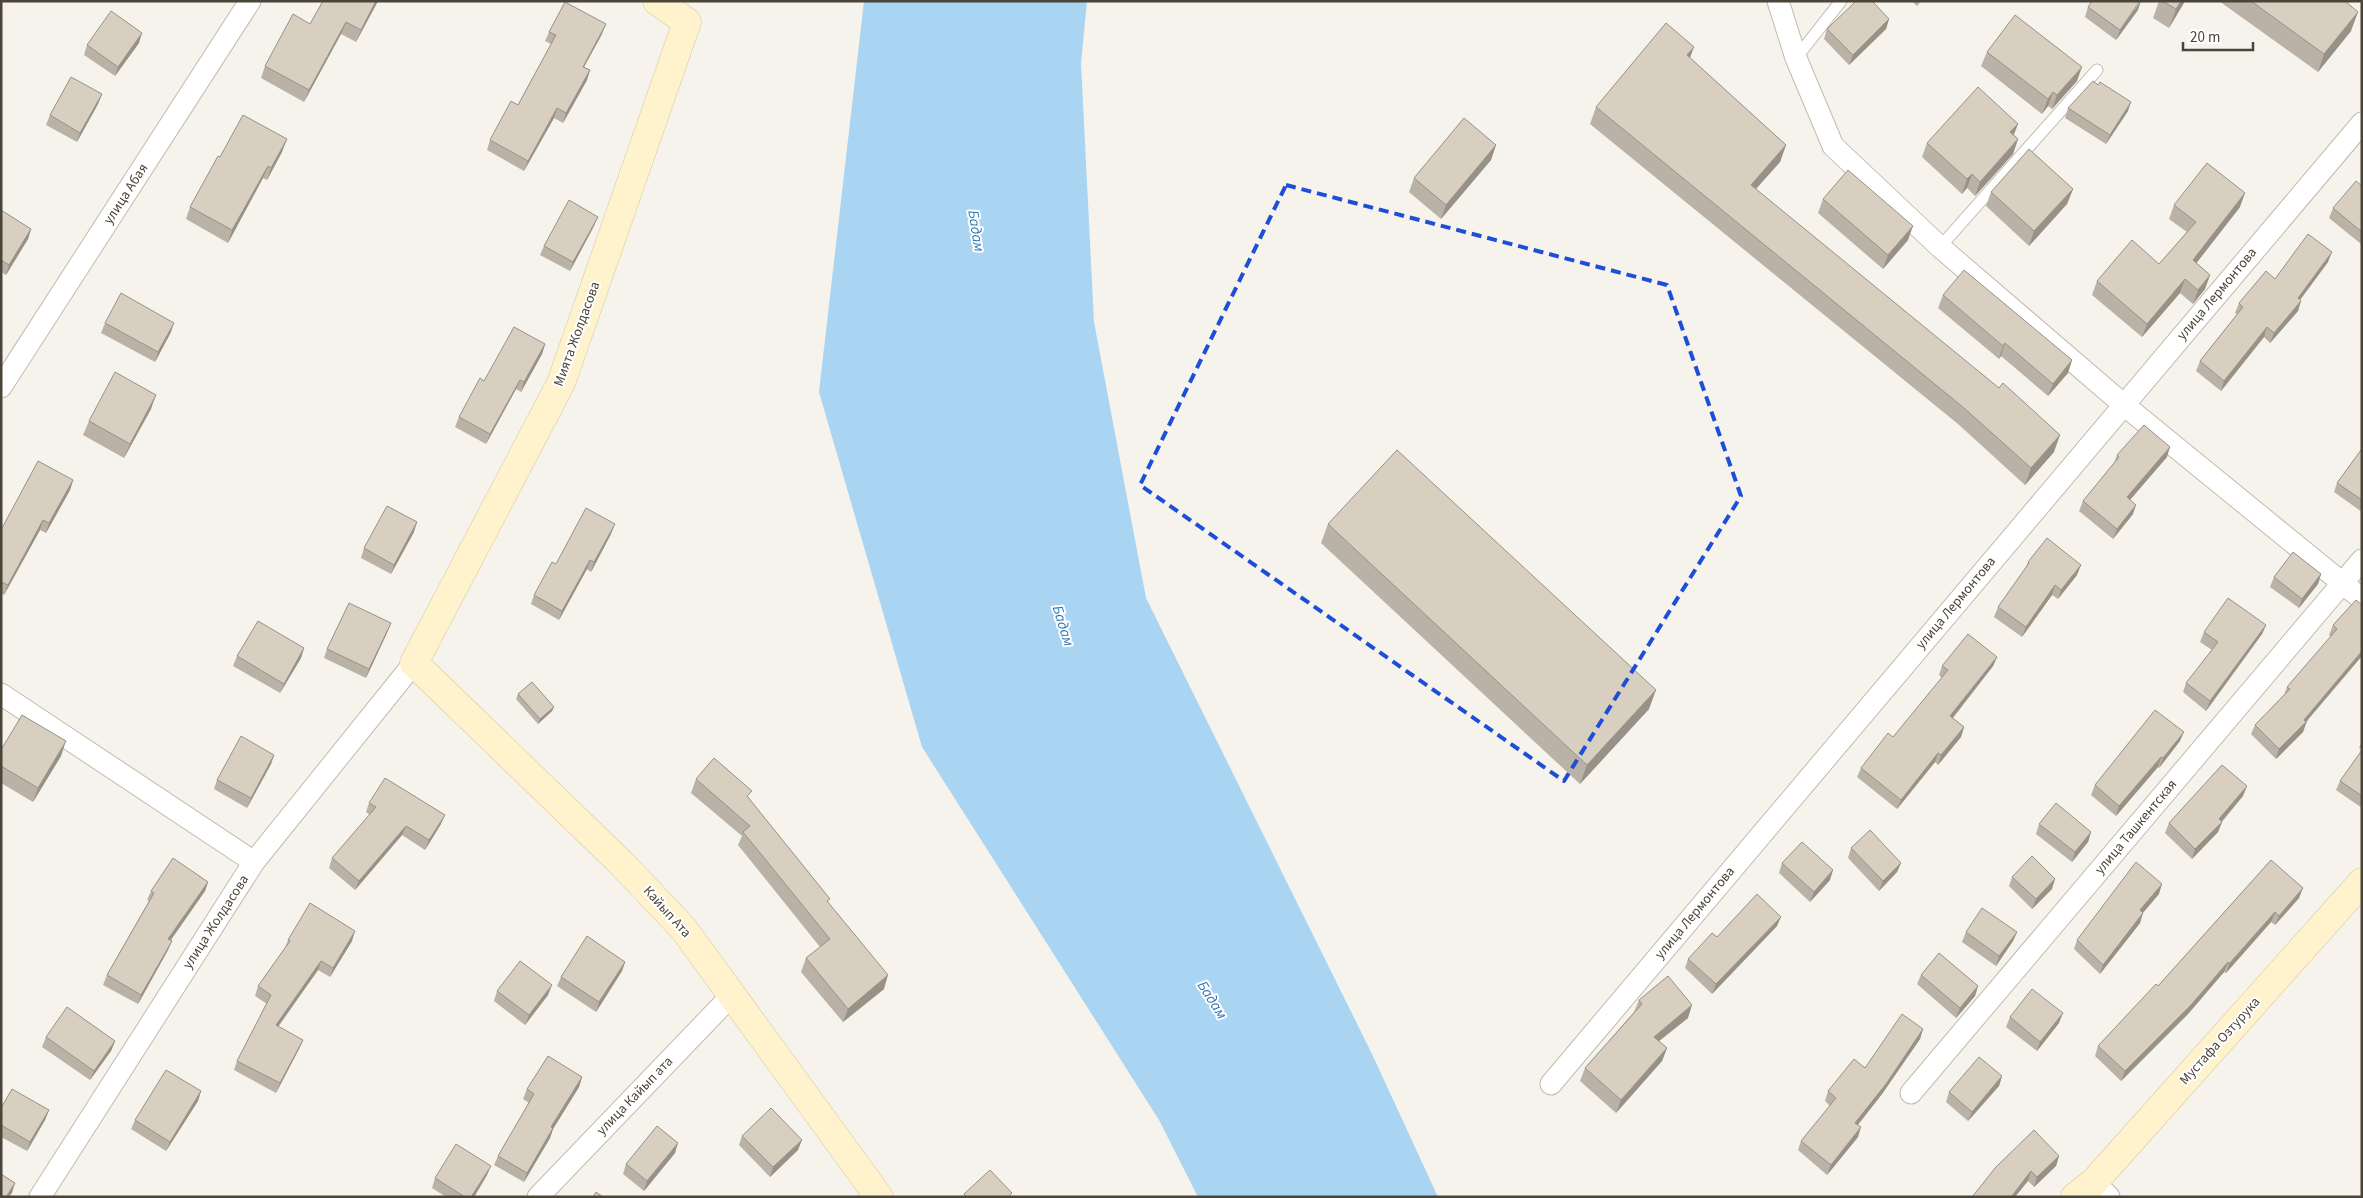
<svg xmlns="http://www.w3.org/2000/svg" width="2363" height="1198" viewBox="0 0 2363 1198" font-family="'Source Sans 3',sans-serif">
  <rect width="100%" height="100%" fill="#f6f3ec"/>
  <path fill="#a9d4f2" d="M864,1h223l-6,62 13,259 52,276 226,456 66,143h-240l-39,-77 -237,-373 -103,-355z"/>
  <g fill="none" stroke-linecap="round" stroke-linejoin="round">
    <defs>
      <path id="lane" d="M1796,58l45,-57
        M1940,247l157,-177"/>
      <path id="street" d="M1778,1l18,57 37,88 107,101 184,158 238,194
        M1,387l249,-386
        M1,694l253,168
        M1551,1084l811,-961
        M1911,1093l451,-533
        M2094,1182l15,15
        M40,1197l214,-335 160,-199
        M538,1197l194,-202"/>
      <path id="secondary" d="M657,1l30,21 -126,361 -147,280 206,199 63,66 196,269
        M2075,1197l19,-15 268,-300"/>
    </defs>
    <use href="#lane" stroke="#c2bbae" stroke-width="13"/>
    <use href="#street" stroke="#c2bbae" stroke-width="23"/>
    <use href="#secondary" stroke="#d6c79b" stroke-width="29"/>
    <use href="#lane" stroke="#fff" stroke-width="11"/>
    <use href="#street" stroke="#fff" stroke-width="21"/>
    <use href="#secondary" stroke="#fff3cd" stroke-width="28"/>
  </g>
  <path fill="#bab2a6" d="M323,1h55l-22,41 -15,-8 -37,68 -43,-24 4,-12 45,-42z
    M1912,1h9l-4,5z
    M2159,1h26l-16,27 -16,-10z
    M2219,1h126l6,30 -33,41z
    M2088,7l50,3 -22,30 -31,-23z
    M1889,19l-3,10 -37,36 -25,-26 3,-10z
    M549,32l53,2 -18,33 6,3 -3,10 -24,43 -9,-5 -30,53 -37,-21 3,-10 28,-35 33,-61 -6,-3z
    M139,43l-24,33 -31,-21 3,-10z
    M1987,52l90,29 -25,28 -4,-3 -6,8 -61,-48z
    M1690,58l96,87 -6,17 -24,27 298,263 -29,33 -67,-61 -368,-300 6,-17z
    M2098,85l30,26 -22,33 -41,-26 3,-10z
    M102,94l-4,10 -21,38 -31,-17 4,-10z
    M2018,124l-4,11 4,4 -5,15 -38,42 -8,-8 -5,6 -40,-37 5,-14z
    M1496,145l-5,15 -50,59 -32,-27 5,-14z
    M282,152l-15,28 -4,-2 -35,65 -42,-24 4,-12 30,-50z
    M2362,186v57l-1,1 -32,-26 4,-10z
    M2073,189l-6,15 -38,42 -43,-40 5,-14z
    M1823,199l85,41 -25,29 -65,-56z
    M2174,205l66,2 -44,56 14,12 -5,14 -12,15 -13,-11 -38,44 -50,-42 5,-14 62,-17 28,-32 -18,-13z
    M1,210l30,19 -3,10 -22,36 -5,-3z
    M594,226l-24,45 -30,-16 4,-9z
    M2328,262l-28,38 -2,11 -28,32 -6,-6 -43,54 -25,-20 4,-10 37,-47 -2,-1 4,-10 36,-24z
    M1943,295l129,65 -4,13 -20,23 -47,-40 -2,3 -61,-51z
    M105,323l66,9 -16,30 -54,-29z
    M545,344l-3,10 -21,38 -5,-3 -30,55 -31,-17 4,-10 25,-36z
    M151,409l-27,49 -41,-23 6,-14z
    M2362,450v62l-28,-20 3,-9z
    M2117,455l50,2 -37,42 3,15 -20,25 -34,-28 4,-10 31,-38z
    M73,480l-3,10 -24,43 -6,-3 -36,65 -3,-2v-63z
    M1328,524l321,185 -69,75 -259,-241z
    M414,532l-23,42 -30,-16 3,-10z
    M611,534l-20,38 -4,-3 -28,51 -28,-16 3,-9 22,-31z
    M2028,562l49,13 -19,24 -6,-4 -30,42 -28,-20 4,-10 27,-38z
    M2321,574l-3,10 -19,24 -29,-21 4,-10z
    M2356,600l-53,132 -27,27 -25,-25 4,-9 29,-30 3,-8 44,-50 -2,-2 4,-10z
    M2266,625l-4,9 -56,77 -23,-19 3,-9 26,-33 -12,-8 4,-10z
    M387,633l-21,45 -42,-20 3,-9z
    M304,648l-3,10 -21,35 -47,-27 4,-10z
    M1997,657l-4,9 -40,52 11,9 -3,10 -23,28 -3,-3 -38,47 -40,-32 4,-9 32,-31 49,-59 -3,-3 3,-9z
    M518,694l36,13 -2,4 -14,13 -22,-25z
    M2180,741l-21,27 -1,-1 -42,49 -25,-21 4,-10z
    M2362,741v67l-26,-18 4,-9 22,-31 -3,-2z
    M1,750l60,6 -28,46 -32,-19z
    M274,755l-3,9 -24,44 -33,-19 3,-9z
    M696,779l53,19 79,105 56,86 -41,33 -42,-50 5,-14 14,-11 -82,-102 4,-9 -51,-43z
    M2243,796l-21,26 -4,10 -26,27 -27,-26 4,-10z
    M369,803l72,21 -16,26 -23,-15 -47,55 -26,-22 3,-10 38,-43 -4,-3z
    M2039,824l52,8 -3,10 -16,20 -36,-28z
    M1851,848l50,15 -4,9 -18,19 -31,-33z
    M2271,860l28,38 -24,27 -4,-3 -45,51 -2,-1 -36,42 -67,67 -26,-25 3,-10 60,-60z
    M1782,863l48,17 -20,22 -31,-29z
    M2012,877l40,12 -20,20 -23,-23z
    M208,882l-3,9 -34,49 -3,10 -30,54 -35,-19 4,-10 42,-74 -2,-1 4,-9z
    M2159,894l-16,18 -3,11 -40,51 -26,-25 3,-9z
    M1777,926l-65,68 -27,-26 3,-9 29,-22z
    M1966,932h51l-4,9 -17,25 -34,-24z
    M288,940l64,1 -22,36 -12,-7 -40,57 25,13 -4,9 -23,44 -42,-23 3,-9 30,-57 -12,-8 3,-10 27,-38z
    M625,962l-3,9 -26,41 -39,-26 4,-9z
    M1921,975l57,11 -3,10 -19,22 -39,-34z
    M497,991l51,4 -23,30 -31,-24z
    M1639,1000l49,18 -29,23 8,7 -5,13 -46,52 -36,-32 5,-13 49,-56z
    M2010,1017l49,6 -22,28 -31,-24z
    M1923,1029l-3,10 -38,55 -24,31v12l-31,38 -29,-25 3,-9 29,-35 -5,-5 3,-10z
    M46,1037l69,4 -4,10 -21,29 -48,-33z
    M2002,1076l-3,10 -31,35 -22,-19 3,-10z
    M582,1077l-3,10 -26,42 -3,9 -26,44 -30,-17 4,-9 31,-53 -6,-4 4,-10z
    M201,1091l-3,10 -32,50 -35,-22 4,-9z
    M1,1108l48,2 -4,10 -18,31 -26,-14z
    M742,1136l56,14 -28,27 -31,-32z
    M675,1153l-31,38 -21,-17 3,-10z
    M2059,1156l-3,10 -22,21 -6,-6 -56,16z
    M487,1175l-13,22h-28l-14,-9 3,-10z"/>
  <path fill="#979187" d="M376,1h2l-22,41 5,-12z
    M2141,1l-3,9 -22,30 4,-10z
    M2181,1h4l-16,27 7,-19z
    M2358,12l-7,19 -33,41 6,-18z
    M1889,19l-3,10 -37,36 4,-10z
    M346,22l-5,12 -37,68 5,-12z
    M606,24l-4,10 -23,42 4,-9z
    M142,33l-3,10 -24,33 3,-9z
    M1694,47l-6,16 -1,-8z
    M2082,67l-5,14 -25,28 5,-14z
    M590,70l-3,10 -24,43 3,-10z
    M2053,92l-5,14 -6,8 6,-15z
    M102,94l-4,10 -21,38 3,-9z
    M2131,102l-3,9 -22,33 4,-9z
    M557,108l-3,10 -30,53 4,-10z
    M2018,124l-6,14 -2,-6z
    M287,139l-5,13 -15,28 4,-12z
    M2018,139l-5,15 -38,42 5,-14z
    M1496,145l-5,15 -50,59 5,-14z
    M1786,145l-6,17 -35,39 6,-16z
    M268,166l-5,12 -35,65 4,-13z
    M1972,174l-5,14 -5,6 5,-15z
    M2073,189l-6,15 -38,42 5,-15z
    M2245,193l-5,14 -52,67 5,-14z
    M598,217l-4,9 -24,45 3,-9z
    M1913,226l-5,14 -25,29 5,-14z
    M31,229l-3,10 -22,36 3,-10z
    M2332,252l-4,10 -34,46 4,-10z
    M2210,275l-5,14 -12,15 5,-14z
    M2185,279l-5,14 -38,44 5,-13z
    M2301,301l-3,10 -28,32 4,-10z
    M174,323l-3,9 -16,30 3,-10z
    M2267,327l-3,10 -43,54 3,-10z
    M2005,343l-4,13 -2,3 4,-13z
    M545,344l-3,10 -21,38 3,-10z
    M2072,360l-4,13 -20,23 5,-12z
    M520,380l-4,9 -30,55 4,-10z
    M156,395l-5,14 -27,49 6,-14z
    M2060,435l-6,17 -29,33 6,-17z
    M2170,447l-3,10 -43,50 3,-10z
    M73,480l-3,10 -24,43 3,-10z
    M2136,505l-3,9 -20,25 4,-10z
    M43,520l-3,10 -36,65 4,-10z
    M417,522l-3,10 -23,42 3,-9z
    M615,524l-4,10 -20,38 3,-10z
    M590,560l-3,9 -28,51 3,-9z
    M2081,565l-4,10 -19,24 3,-9z
    M2321,574l-3,10 -19,24 3,-9z
    M2055,585l-3,10 -30,42 4,-10z
    M391,623l-4,10 -21,45 3,-9z
    M2266,625l-4,9 -56,77 4,-10z
    M304,648l-3,10 -21,35 4,-9z
    M2362,651v5l-56,66 -3,10 -27,27 3,-10z
    M1997,657l-4,9 -46,59 3,-9z
    M1656,690l-7,19 -69,75 7,-19z
    M554,707l-2,4 -14,13 2,-5z
    M1964,727l-3,10 -23,28 3,-10z
    M2184,732l-4,9 -21,27 4,-10z
    M66,741l-5,15 -28,46 5,-14z
    M1938,753l-3,9 -38,47 4,-9z
    M274,755l-3,9 -24,44 4,-10z
    M2161,757l-3,10 -42,49 3,-10z
    M2247,786l-4,10 -28,33 4,-10z
    M445,815l-4,9 -16,26 4,-10z
    M2222,822l-4,10 -26,27 3,-10z
    M406,826l-4,9 -47,55 4,-9z
    M2091,832l-3,10 -16,20 3,-10z
    M1901,863l-4,9 -18,19 4,-10z
    M1833,870l-3,10 -20,22 4,-10z
    M2055,879l-3,10 -20,20 4,-10z
    M208,882l-3,9 -40,57 3,-9z
    M2162,884l-3,10 -22,26 3,-10z
    M2303,888l-4,10 -24,27 4,-9z
    M2275,912l-4,10 -45,51 3,-9z
    M2143,913l-3,10 -40,51 3,-9z
    M1781,917l-4,9 -65,68 4,-10z
    M355,931l-3,10 -22,36 3,-9z
    M2017,932l-4,9 -17,25 3,-10z
    M172,941l-4,9 -30,54 3,-9z
    M321,961l-3,9 -46,65 4,-10z
    M625,962l-3,9 -26,41 3,-10z
    M2228,962l-4,10 -36,42 -67,67 4,-10z
    M888,975l-4,14 -41,33 5,-13z
    M552,985l-4,10 -23,30 4,-10z
    M1978,986l-3,10 -19,22 4,-10z
    M1692,1005l-4,13 -39,31 5,-12z
    M2063,1013l-4,10 -22,28 3,-9z
    M1923,1029l-3,10 -38,55 -30,38 3,-9z
    M303,1040l-4,9 -23,44 4,-10z
    M115,1041l-4,10 -21,29 4,-9z
    M1667,1048l-5,13 -46,52 5,-13z
    M2002,1076l-3,10 -31,35 4,-9z
    M582,1077l-3,10 -26,42 -3,9 -26,44 3,-9 24,-46z
    M201,1091l-3,10 -32,50 4,-9z
    M49,1110l-4,10 -18,31 3,-9z
    M1861,1127l-3,10 -31,38 4,-10z
    M802,1140l-4,10 -28,27 3,-10z
    M678,1143l-3,10 -31,38 3,-10z
    M2059,1156l-3,10 -22,21 3,-10z
    M491,1166l-4,9 -13,22h-3z
    M2031,1171l-3,10 -13,16h-4z
    M15,1183l-3,10 -3,4h-3z"/>
  <path fill="#d8cfc1" stroke="#979187" d="M323,1h53l-15,29 -15,-8 -37,68 -44,-24 28,-52 17,10z
    M1856,1h16l17,18 -36,36 -26,-26z
    M2092,1h48l-20,29 -32,-23z
    M2162,1h19l-5,8z
    M2251,1h94l13,11 -34,42z
    M565,2l41,22 -23,43 7,3 -24,43 -9,-5 -29,53 -38,-21 21,-39 7,4 38,-70 -7,-3z
    M111,11l31,22 -24,34 -31,-22z
    M2015,15l67,52 -25,28 -4,-3 -5,7 -61,-47z
    M1666,23l28,24 -7,8 99,90 -35,40 248,203 4,-5 57,52 -29,33 -67,-60 -368,-301z
    M71,77l31,17 -22,39 -30,-18z
    M2093,81l5,4 2,-3 31,20 -21,33 -42,-27z
    M1978,87l40,37 -8,8 8,7 -38,43 -8,-8 -5,5 -40,-36z
    M243,115l44,24 -16,29 -3,-2 -36,64 -42,-23 28,-51 2,1z
    M1464,118l32,27 -50,60 -32,-27z
    M2029,149l44,40 -39,42 -43,-39z
    M2207,163l38,30 -52,67 17,15 -12,15 -13,-11 -38,45 -50,-43 35,-41 27,24 37,-42 -22,-17z
    M1848,170l65,56 -25,29 -65,-56z
    M2356,181l6,5v46l-29,-24z
    M569,200l29,17 -25,45 -29,-16z
    M1,210l30,19 -22,36 -8,-5z
    M2308,234l24,18 -34,46 3,3 -27,32 -7,-6 -43,54 -24,-20 43,-54 -4,-4 27,-32 9,8z
    M1964,270l108,90 -19,24 -48,-41 -2,3 -60,-51z
    M121,293l53,30 -16,29 -53,-29z
    M514,327l31,17 -21,38 -4,-2 -30,54 -31,-17 21,-39 4,3z
    M115,372l41,23 -26,49 -41,-23z
    M2144,425l26,22 -43,50 9,8 -19,24 -34,-28 36,-44 -2,-2z
    M1397,450l259,240 -69,75 -259,-241z
    M2361,450h1v50l-25,-17z
    M38,461l35,19 -24,43 -6,-3 -35,65 -7,-3v-52z
    M387,506l30,16 -23,43 -30,-17z
    M586,508l29,16 -21,38 -4,-2 -28,51 -28,-16 18,-33 4,2z
    M2047,538l34,27 -20,25 -6,-5 -29,42 -28,-20 31,-44 -1,-1z
    M2293,552l28,22 -19,25 -28,-22z
    M2228,598l38,27 -56,76 -24,-18 32,-41 -14,-10z
    M2356,600l6,5v46l-58,69 2,2 -27,27 -24,-24 35,-36 -3,-2 50,-58 -4,-4z
    M349,603l42,20 -22,46 -42,-20z
    M258,621l46,27 -20,36 -47,-28z
    M1968,634l29,23 -47,59 14,11 -23,28 -3,-2 -37,47 -40,-32 27,-35 5,4 55,-67 -6,-4z
    M532,682l22,25 -14,12 -22,-25z
    M2155,710l29,22 -21,26 -2,-1 -42,49 -24,-21z
    M22,715l44,26 -28,47 -37,-22v-16z
    M241,736l33,19 -23,43 -34,-18z
    M2362,750v46l-22,-15z
    M714,758l38,33 -5,5 83,103 -3,2 61,74 -40,34 -42,-51 24,-19 -87,-107 7,-6 -54,-47z
    M2222,765l25,21 -28,33 3,3 -27,27 -26,-26z
    M385,778l60,37 -16,25 -23,-14 -47,55 -27,-23 44,-51 -7,-4z
    M2056,803l35,29 -16,20 -36,-28z
    M1870,830l31,33 -18,18 -32,-33z
    M1802,842l31,28 -19,22 -32,-29z
    M2032,856l23,23 -19,20 -24,-22z
    M173,858l35,24 -40,57 4,2 -31,54 -34,-20 47,-82 -3,-2z
    M2271,860l32,28 -24,28 -4,-4 -46,52 -1,-2 -37,43 -66,66 -27,-25 58,-62 2,2z
    M2136,862l26,22 -22,26 3,3 -40,52 -26,-25z
    M1757,894l24,23 -65,67 -28,-25 24,-26 5,4z
    M310,903l45,28 -22,37 -12,-7 -45,64 27,15 -23,43 -43,-22 34,-66 -13,-9 32,-45 -2,-1z
    M1982,908l35,24 -18,24 -33,-24z
    M587,936l38,26 -26,40 -38,-25z
    M1939,953l39,33 -18,22 -39,-33z
    M520,961l32,24 -23,30 -32,-24z
    M1668,976l24,29 -38,32 13,11 -46,52 -36,-32 57,-64 -3,-4z
    M2032,989l31,24 -23,29 -30,-25z
    M67,1007l48,34 -21,30 -48,-34z
    M1902,1014l21,15 -37,55 -31,39 6,4 -30,38 -30,-24 35,-43 -8,-7 26,-32 11,9z
    M548,1056l34,21 -31,50 2,1 -26,45 -29,-17 36,-62 -7,-5z
    M1979,1057l23,19 -30,36 -23,-20z
    M166,1070l35,21 -31,51 -35,-22z
    M12,1089l37,21 -19,32 -29,-17v-17z
    M771,1108l31,32 -29,27 -31,-31z
    M657,1126l21,17 -31,38 -21,-17z
    M2034,1130l25,26 -22,21 -6,-6 -20,26h-39l24,-30z
    M456,1144l35,22 -20,31h-6l-30,-19z
    M990,1170l22,23 -4,4h-42l-2,-3z
    M1,1174l14,9 -9,14h-5z
    M596,1192l7,5h-10z"/>
  <path fill="none" stroke="#1d4ed8" stroke-width="4" stroke-dasharray="10 6" stroke-linejoin="round" d="M1286,185l381,100 74,211 -177,285 -424,-296z"/>
  <g text-anchor="middle" dominant-baseline="central" stroke-width="4" stroke-linejoin="round" paint-order="stroke">
    <g font-size="14" fill="#4b4439" stroke="#fff">
      <text transform="translate(126 194) rotate(-57)">улица Абая</text>
      <text transform="translate(2217 294) rotate(-50)">улица Лермонтова</text>
      <text transform="translate(577 334) rotate(-70)">Мията Жолдасова</text>
      <text transform="translate(1956 603) rotate(-50)">улица Лермонтова</text>
      <text transform="translate(2136 827) rotate(-50)">улица Ташкентская</text>
      <text transform="translate(667 912) rotate(48)">Кайып Ата</text>
      <text transform="translate(1695 913) rotate(-50)">улица Лермонтова</text>
      <text transform="translate(216 922) rotate(-57)">улица Жолдасова</text>
      <text transform="translate(2220 1041) rotate(-48)">Мустафа Озтурука</text>
      <text transform="translate(635 1096) rotate(-46)">улица Кайып ата</text>
    </g>
    <g font-size="15" font-style="italic" fill="#2e7ab2" stroke="#fff">
      <text transform="translate(976 231) rotate(81)">Бадам</text>
      <text transform="translate(1063 626) rotate(73)">Бадам</text>
      <text transform="translate(1212 1000) rotate(58)">Бадам</text>
    </g>
  </g>
  <rect width="2363" height="1198" fill="none" stroke="#4b4439" stroke-width="5"/>
  <path d="M2183 42v8h70v-8" fill="none" stroke="#4b4439" stroke-width="2.5"/>
  <text x="2190" y="42" font-size="15" fill="#4b4439" stroke="#ffffff" stroke-width="4" paint-order="stroke">20 m</text>
</svg>
